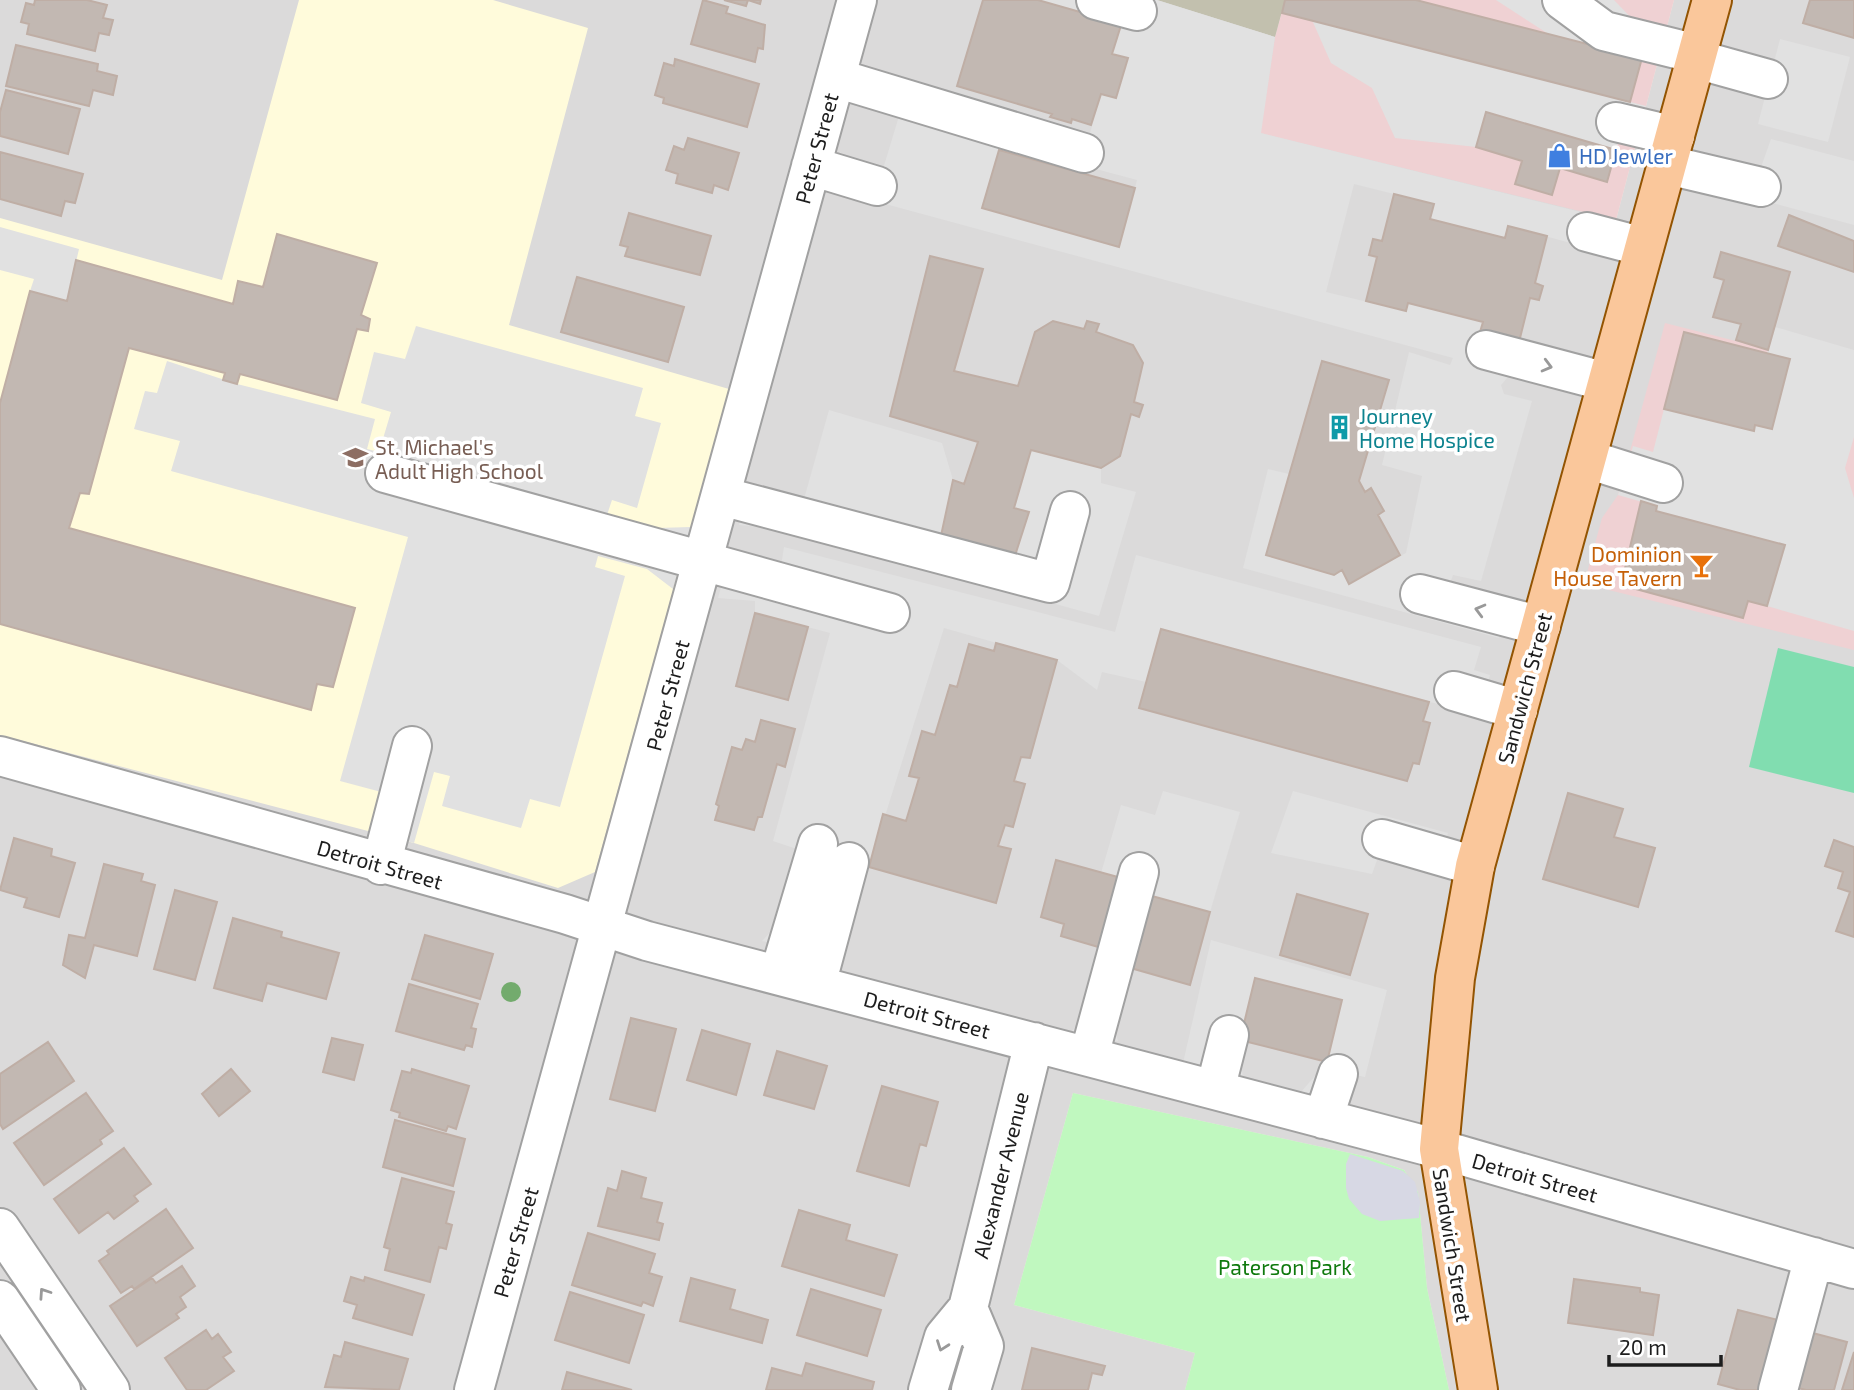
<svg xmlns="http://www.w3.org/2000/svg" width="1854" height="1390" viewBox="0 0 1854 1390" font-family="'Exo 2',sans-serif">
  <rect width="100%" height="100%" fill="#eee9e2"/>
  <path fill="#dbdada" d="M0,0h1285l-10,37 341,183 58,-220h180v1390h-405l-22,-102 -9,-96 -14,-22 -36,-13 -295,-64 -59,212 181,48 -10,37h-1185z"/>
  <path fill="#efd1d3" d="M1285,0h389l-58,220 -356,-87 15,-96z
    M1665,323l189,48v279l-270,-66 18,-66 16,-23z"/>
  <path fill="#fffbdb" d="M299,0h194l95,28 -79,297 220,64 -134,483 -37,16 -144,-45 -414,-108v-517l222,62z"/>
  <path fill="#c2c0ae" d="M1157,0h128l-10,37z"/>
  <path fill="#c0f8bf" d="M1073,1093l295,64 36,13 14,22 9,96 22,102h-264l10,-37 -181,-48z"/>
  <path fill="#81ddb0" d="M1778,648l76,19v126l-105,-26z"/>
  <path fill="#e1e1e1" d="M1038,0h119l118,37 -14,96 336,83 10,37 -99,-27 -3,12 -75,-19 4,-15 -80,-20 -28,108 79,19 3,-8 75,19 -3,10 98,21 -9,30 -49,-9 -12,3 -7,8 3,9 28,7 -51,180 -28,-6 -3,8 60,17 -11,38 -256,-70 25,-99 21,5 -23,81 68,20 8,-5 7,14 57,-31 16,-77 -40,-11 27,-113 41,13 3,-7 -597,-162 -28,-4 12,-40 22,14 21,3 16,-53 101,28 -17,64 152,-20 2,-8 -56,-15 20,-71 15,4 12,-39 -16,-5 10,-32z
    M1496,0h118l25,26 19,37 -108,-28z
    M1312,20l334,86 -9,34 -17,-4 -4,14 -129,-38 -11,35 -81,-9 -23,-50 -41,-25z
    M1780,39l70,18 -22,85 -70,-18z
    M1771,139l83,22v64l-126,-34 32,-21z
    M0,227l79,22 -12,52 -37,-10 4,-12 -34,-9z
    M416,326l227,62 -8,28 26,7 -24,85 -25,-8 -5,15 50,13 34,-1 -18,62 -26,-20 -49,-13 -3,11 30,9 -65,231 -30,-8 -9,29 -79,-22 8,-30 -16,-4 -20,71 -40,-11 11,-39 -45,-12 68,-244 -237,-66 9,-30 -46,-12 11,-38 12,2 10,-32 70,23 138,35 -8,30 12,3 12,-40 -30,-9 13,-51 31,7z
    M1775,327l79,23v87l-9,31 9,30v133l-87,-25 17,-61 -128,-34v-5l-38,-11 15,-49 20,6 11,-43 90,22 1,-6 17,4 18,-70 -23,-6z
    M829,410l113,33 11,37 -14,65 73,20 17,-52 -15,-5 17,-58 70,18v15l35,9 -37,124 -313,-87 -47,-4 9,-43 56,17z
    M784,547l331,85 21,-77 345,92 -7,23 16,5 -10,37 -51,-10 -268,-73 -15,53 -44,-10 -5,18 -40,-30 -113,-32 -75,239 -38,-10 -27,92 -42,-8 16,-17 19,-75 -24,-8 57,-208 -75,-20v-12l-37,-3 13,-47 49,21z
    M1163,791l77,21 -30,100 -69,-19 -28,130 5,18 -47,-9 16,-17 38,-135 -24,-7 20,-68 34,10z
    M1293,791l155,42 -10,28 -58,-9 -8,22 -101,-21z
    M1211,940l176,50 -22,87 -15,-3 -3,34 -46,-16 26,-30 15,-62 -87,-22 -15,76 3,24 -60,-15z"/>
  <path fill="#d7d8e4" d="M1350,1154l53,17 12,11 5,20 -1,16 -39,3 -18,-7 -13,-15 -3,-11v-24z"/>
  <path fill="#c2b8b2" stroke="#bfaea5" stroke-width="2" d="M35,0h52l20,5 -4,13 10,2 -4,15 -10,-2 -4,18 -68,-17 2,-10 -8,-2 5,-19 8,2z
    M703,0l25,7 -2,6 39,12 -2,24 -5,-1 -3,14 -64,-18z
    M724,0h37l-1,4 -12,-4 -2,6z
    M983,0h55l42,12 2,-6 40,16 -10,32 16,4 -12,40 -15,-4 -10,31 -19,-6 -1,4 -21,-6 2,-3 -95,-28z
    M1285,0h131l226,58 -12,44 -348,-89z
    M1810,0h44v38l-51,-15z
    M16,45l82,19 -1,7 20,5 -4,19 -20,-5 -4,16 -83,-20z
    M675,59l84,25 -12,43 -84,-24 1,-5 -9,-3 9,-32 10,3z
    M6,90l74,19 -12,45 -68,-18v-24z
    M1486,112l130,38 -9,32 -47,-14 -8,27 -37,-11 7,-23 -46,-14z
    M688,138l51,15 -11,37 -14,-5 -2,8 -36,-10 2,-9 -12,-4 8,-24 10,4z
    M999,150l136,38 -16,59 -137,-39z
    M0,152l83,22 -8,29 -10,-2 -4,15 -61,-17z
    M1394,194l40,10 -4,15 75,19 3,-12 39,10 -12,47 8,3 -4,14 -9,-2 -11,44 -39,-10 3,-10 -75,-19 -2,8 -40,-10 11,-44 -8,-2 4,-16 9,2z
    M629,213l82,23 -11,39 -75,-19 3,-9 -8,-2z
    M1789,215l65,26v31l-76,-26z
    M277,234l100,29 -16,52 9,4 -2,12 -11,-2 -20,71 -97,-26 -3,10 -14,-4 2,-7 -96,-25 -40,146 -9,-1 -11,35 286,80 -22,79 -16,-3 -6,26 -311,-86v-221l30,-112 37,10 9,-41 157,44 5,-23 25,6z
    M1721,252l69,20 -22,78 -32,-10 5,-16 -28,-7 11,-37 -10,-3z
    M930,256l53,13 -29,102 64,15 17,-54 18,-11 31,8 3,-8 12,3 -3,8 37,13 10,18 -9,39 9,3 -4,12 -8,-3 -11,42 -19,12 -70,-18 -17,58 15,4 -17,53 -73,-20 14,-65 11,4 14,-42 -88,-26z
    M577,277l107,30 -16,55 -107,-30z
    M1684,332l106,27 -18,70 -17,-4 -1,6 -90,-22z
    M1322,361l67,19 -30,101 6,11 6,-4 13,23 -6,4 22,40 -51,29 -7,-14 -8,5 -68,-20z
    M1641,501l16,5 -1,5 129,34 -18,61 -19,-5 -5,17 -122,-33z
    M755,613l53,14 -20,73 -52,-14z
    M1161,629l268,73 -6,19 7,2 -11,41 -6,-1 -6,18 -268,-73z
    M996,643l61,17 -27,98 -9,-1 -7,24 11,3 -12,43 -8,-2 -7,21 13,3 -15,54 -127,-36 14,-53 23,7 13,-43 -10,-2 13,-45 13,4 15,-50 7,2 12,-43 25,7z
    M761,720l34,9 -10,38 -8,-3 -15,53h-4l-4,13 -39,-10 4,-14 -3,-2 16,-57 10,3 4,-11 9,3z
    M1568,793l55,16 -9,28 41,11 -17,59 -95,-28z
    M14,838l38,11 -1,7 24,7 -16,54 -35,-10 3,-9 -27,-8z
    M1834,840l20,7v90l-18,-6 14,-39 -12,-4 5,-16 -18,-6z
    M1056,860l69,19 -20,70 -44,-13 3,-12 -23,-7z
    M104,864l39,10 -2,7 14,4 -18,71 -43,-11 -9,33 -22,-13 6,-30 16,3z
    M175,890l42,12 -22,78 -41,-11z
    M1141,893l69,19 -20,73 -70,-20z
    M1297,894l71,20 -18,61 -70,-20z
    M233,918l49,14 -1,5 58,16 -13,46 -59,-16 -5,18 -48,-13z
    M425,935l68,19 -13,45 -68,-20z
    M1255,978l87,22 -15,62 -87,-22z
    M409,984l69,20 -7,24 5,1 -4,18 -6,-2 -2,5 -68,-19z
    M631,1018l45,11 -21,82 -45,-12z
    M702,1030l48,14 -14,51 -49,-15z
    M332,1038l31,7 -9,35 -31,-8z
    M48,1042l26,39 -71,48 -3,-5v-50z
    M777,1051l50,15 -13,43 -50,-14z
    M231,1069l19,22 -31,25 -17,-22z
    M412,1069l57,17 -13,43 -8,-3 -2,5 -47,-14 1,-4 -9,-3 11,-39 9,2z
    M882,1086l56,16 -12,44 -6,-2 -11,42 -52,-15z
    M86,1093l27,38 -13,9 2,4 -58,41 -30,-42z
    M395,1120l70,19 -12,47 -70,-19z
    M124,1148l27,36 -17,12 4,5 -24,18 -6,-7 -29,21 -25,-34z
    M622,1171l24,7 -5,20 21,5 -5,19 6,2 -4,16 -61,-14 10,-38 9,3z
    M402,1178l52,14 -8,31 6,2 -6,24 -7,-2 -9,35 -45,-12 5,-21 -6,-2z
    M166,1209l27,39 -59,41 -2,-3 -11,7 -22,-32 10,-7 -2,-3z
    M799,1210l51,15 -4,15 51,15 -13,41 -102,-30z
    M588,1233l67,21 -6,19 13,4 -9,29 -10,-4 -2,4 -69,-21z
    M182,1266l13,20 -15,11 6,10 -10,7 3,4 -42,28 -27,-40 42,-28 4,5z
    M351,1277l13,4 1,-4 59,18 -12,40 -59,-17 4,-13 -13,-4z
    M691,1278l44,12 -5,19 38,11 -6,23 -82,-22z
    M1574,1279l66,9v4l19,3 -6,40 -85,-12z
    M811,1289l70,21 -14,46 -70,-21z
    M570,1292l74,23 -15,48 -74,-23z
    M1738,1310l48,12 -18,68h-28l-22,-6z
    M206,1330l6,9 6,-5 13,18 -8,5 11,14 -28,19h-19l-22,-32z
    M1805,1331l42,11 -13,48h-28l-16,-4z
    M345,1342l63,17 -9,31 -74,-3 9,-32 7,2z
    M1032,1348l73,18 -3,9 -10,-2 -4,17h-66z
    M1854,1352v38h-12z
    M806,1363l68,19 -2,8h-106l6,-22 30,8z
    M567,1372l65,18h-70z"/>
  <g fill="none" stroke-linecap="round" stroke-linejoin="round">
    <defs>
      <path id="minor" d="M1096,0l41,11
        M1562,0l42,31 93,23
        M1696,59l72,20
        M836,78l248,75
        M1616,122l59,14
        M1668,165l93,22
        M811,166l66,20
        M1587,232l57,15
        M1486,350l121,32
        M1587,459l76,24
        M385,473l505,140
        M721,496l329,87 20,-72
        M1420,594l121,32
        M1454,691l64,19
        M0,756l565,158 82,27 792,208 415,120
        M1382,839l93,27
        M381,865l31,-119
        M779,975l39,-131
        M816,985l33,-123
        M1089,1056l50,-184
        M1215,1090l14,-55
        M1323,1119l15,-45
        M0,1228l110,162
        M0,1300l61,90
        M968,1308l16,38 -13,44
        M474,1390l383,-1390
        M928,1390l16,-53 24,-29 66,-266
        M1778,1390l36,-133"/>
      <path id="major" d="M1478,1390l-39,-241 16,-171 20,-112 237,-866"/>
    </defs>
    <use href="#minor" stroke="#a1a1a1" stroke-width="42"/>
    <use href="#major" stroke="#935402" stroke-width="42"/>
    <use href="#minor" stroke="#fff" stroke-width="38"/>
    <use href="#major" stroke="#fac79b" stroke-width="38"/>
  </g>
  <circle fill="#73ab6d" cx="511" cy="992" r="10"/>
  <defs><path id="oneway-chevron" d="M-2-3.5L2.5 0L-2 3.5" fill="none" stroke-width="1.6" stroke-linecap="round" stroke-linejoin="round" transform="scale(1.75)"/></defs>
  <g stroke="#999">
    <use href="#oneway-chevron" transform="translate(1547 366) rotate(15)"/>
    <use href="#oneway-chevron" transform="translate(1480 610) rotate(-165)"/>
    <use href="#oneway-chevron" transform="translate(44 1293) rotate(-124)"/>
    <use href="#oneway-chevron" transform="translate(942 1346) rotate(110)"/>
  </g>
  <defs>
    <symbol id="shop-bare" viewBox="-9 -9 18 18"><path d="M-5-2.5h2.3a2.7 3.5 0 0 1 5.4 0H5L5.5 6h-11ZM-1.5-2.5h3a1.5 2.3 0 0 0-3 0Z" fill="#3f7fe0" stroke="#fff" stroke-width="2.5" paint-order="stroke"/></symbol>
    <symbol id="building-bare" viewBox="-9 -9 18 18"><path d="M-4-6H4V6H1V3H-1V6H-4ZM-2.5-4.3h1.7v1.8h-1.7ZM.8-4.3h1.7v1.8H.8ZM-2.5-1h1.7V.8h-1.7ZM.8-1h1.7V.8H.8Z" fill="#0f9aa8" stroke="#fff" stroke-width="2.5" paint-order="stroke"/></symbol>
    <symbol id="school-bare" viewBox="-9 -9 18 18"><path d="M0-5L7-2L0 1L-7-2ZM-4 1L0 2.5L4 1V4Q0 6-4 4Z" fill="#8d6e63" stroke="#fff" stroke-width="2.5" paint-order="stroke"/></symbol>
    <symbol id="bar-bare" viewBox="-9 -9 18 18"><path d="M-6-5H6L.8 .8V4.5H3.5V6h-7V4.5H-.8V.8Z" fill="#e8710a" stroke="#fff" stroke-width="2.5" paint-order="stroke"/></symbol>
  </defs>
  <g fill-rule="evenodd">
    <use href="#shop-bare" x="1542" y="138" width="35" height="35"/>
    <use href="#building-bare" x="1322" y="410" width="35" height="35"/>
    <use href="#school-bare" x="338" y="440" width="35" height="35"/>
    <use href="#bar-bare" x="1684" y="548" width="35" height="35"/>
  </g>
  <g text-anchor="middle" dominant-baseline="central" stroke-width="7" stroke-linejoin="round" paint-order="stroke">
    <g font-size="21" fill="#1d1d1d" stroke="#fff">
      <text transform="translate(816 148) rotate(-75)">Peter Street</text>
      <text transform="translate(1524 688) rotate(-75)">Sandwich Street</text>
      <text transform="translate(667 695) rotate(-75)">Peter Street</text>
      <text transform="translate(380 864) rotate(16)">Detroit Street</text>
      <text transform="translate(927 1014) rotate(15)">Detroit Street</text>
      <text transform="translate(1000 1175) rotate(-76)">Alexander Avenue</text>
      <text transform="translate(1535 1177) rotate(16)">Detroit Street</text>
      <text transform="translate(515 1242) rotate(-74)">Peter Street</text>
      <text transform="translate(1453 1245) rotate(81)">Sandwich Street</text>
    </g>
    <g font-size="21" fill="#366cbe" stroke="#fff" text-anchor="start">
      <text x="1579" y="155">HD Jewler</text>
    </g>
    <g font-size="21" fill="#0d838f" stroke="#fff" text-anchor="start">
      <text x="1359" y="415">Journey<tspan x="1359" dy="24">Home Hospice</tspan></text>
    </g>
    <g font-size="21" fill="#785e54" stroke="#fff" text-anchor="start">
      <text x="375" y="446">St. Michael's<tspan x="375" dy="24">Adult High School</tspan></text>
    </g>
    <g font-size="21" fill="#c56008" stroke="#fff" text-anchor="end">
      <text x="1682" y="553">Dominion<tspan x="1682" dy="24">House Tavern</tspan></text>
    </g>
    <g font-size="21" fill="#0f790d" stroke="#fff">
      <text x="1285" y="1266">Paterson Park</text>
    </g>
  </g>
  <path d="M1609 1355v10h112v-10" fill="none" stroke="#1d1d1d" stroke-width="3.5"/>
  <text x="1619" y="1355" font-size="21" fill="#1d1d1d" stroke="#ffffff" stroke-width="5" paint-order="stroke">20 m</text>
</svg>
